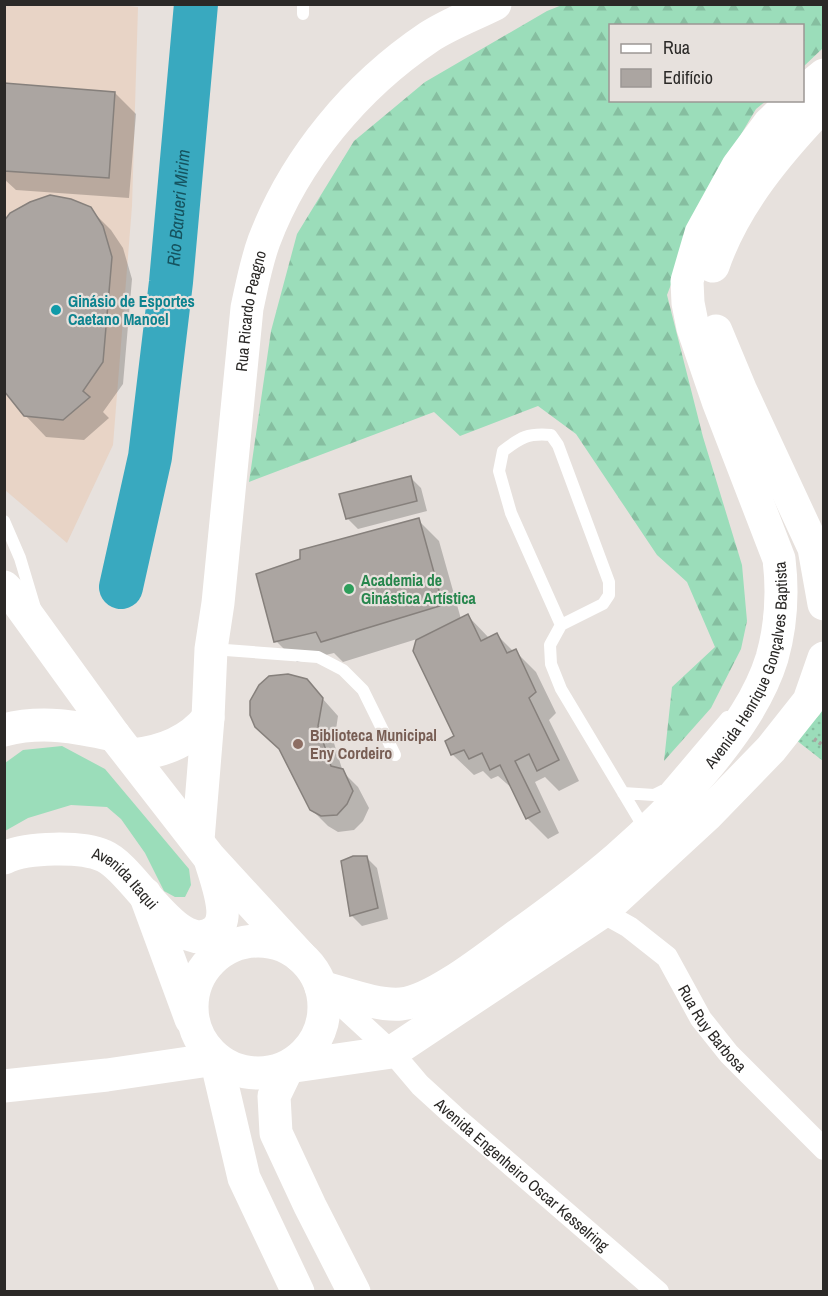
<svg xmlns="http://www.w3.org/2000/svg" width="828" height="1296" viewBox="0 0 828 1296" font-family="'Archivo Narrow',sans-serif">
  <defs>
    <pattern id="forest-firs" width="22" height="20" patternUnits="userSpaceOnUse" patternTransform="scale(1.5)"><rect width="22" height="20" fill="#9bddba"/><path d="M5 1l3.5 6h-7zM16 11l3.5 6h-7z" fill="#86bea0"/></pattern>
    <pattern id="park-dots" width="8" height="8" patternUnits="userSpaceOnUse" patternTransform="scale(1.5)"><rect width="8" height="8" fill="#9bddba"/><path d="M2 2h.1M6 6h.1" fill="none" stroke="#86bea0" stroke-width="1.8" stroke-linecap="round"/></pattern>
  </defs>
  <rect width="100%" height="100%" fill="#e7e1dd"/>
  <path fill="#e8d4c6" d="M113,4l25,3 -6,199 -19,239 -46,98 -62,-53v-485z"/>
  <path fill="#9bddba" d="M62,746l43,23 84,100 2,16 -6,12h-10l-11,-6 -19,-38 -24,-34 -14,-12 -36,-2 -43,13 -23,13v-68l18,-13z"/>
  <path fill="url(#forest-firs)" d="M562,5h261v43l-20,19 -1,-41h-192v74l156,1 -10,8 -52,88 -37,98 36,142 39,128 5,56 -6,28 -30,59 -47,53 8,-74 43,-40 -28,-65 -30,-27 -81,-121 -38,-28 -78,30 -26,-24 -185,70 22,-151 26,-97 57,-93 71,-59 122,-71z"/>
  <path fill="url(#park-dots)" d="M823,705v56l-27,-21 24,-26z"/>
  <path fill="#0003" d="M4,85l111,8 21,21 -7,84 -113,-8 -12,-11z
    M90,209l21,21 12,18 9,31 -9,105 -20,28 6,6 -25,22 -38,-3 -21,-22z
    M411,478l10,10 6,23 -69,18 -11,-11z
    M418,520l21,21 22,78 7,-3 21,22 8,-3 17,17 1,-1 21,21 20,41 -7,7 30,61 -20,10 -14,-14 -10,5 24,51 -11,6 -21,-21 -14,-29 -15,-13 -7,3 -8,-8 -9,4 -21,-20 -6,-13 9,-5 -41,-86 2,-12 -74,23 -9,-9 -37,9 -21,-21z
    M306,680l32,36 -4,27 9,29 15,15 11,21 -6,13 -9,9 -16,2 -10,-6 -17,-17z
    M366,857l11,11 11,51 -26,7 -11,-11z"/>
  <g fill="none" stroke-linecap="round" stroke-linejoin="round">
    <path stroke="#39a9bf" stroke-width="44" id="s1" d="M121,587l29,-130 21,-175 25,-278"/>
  </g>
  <path fill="#aba5a1" stroke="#86807c" stroke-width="1.5" d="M4,83l111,9 -6,86 -105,-7z
    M50,195l21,4 20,8 12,19 9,31 -9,105 -20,29 7,6 -27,23 -39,-4 -20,-25v-170l6,-8 20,-11z
    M411,476l6,25 -71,18 -7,-25z
    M419,518l24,87 -122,37 -5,-10 -42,10 -18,-68 44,-15v-9z
    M468,614l13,27 16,-8 10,20 9,-4 20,43 -7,6 30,62 -22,11 -8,-17 -14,7 25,51 -14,7 -26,-54 -10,5 -8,-17 -13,6 -5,-9 -13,5 -6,-14 9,-5 -41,-85 3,-11z
    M288,674l19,5 16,19 -5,28 13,40 12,3 10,22 -6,13 -10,11 -16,1 -11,-6 -31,-61 -24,-22 -5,-12v-14l9,-16 10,-9z
    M353,856h14l11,52 -28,8 -9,-55z"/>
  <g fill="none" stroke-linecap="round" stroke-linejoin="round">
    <path stroke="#a9a4a1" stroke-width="4" stroke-dasharray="3 3" stroke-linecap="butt" d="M814,739l10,7"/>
    <path stroke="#fff" stroke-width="12" d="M303,4v10
      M4,521l16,37 15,50
      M561,625l-50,-112 -12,-42 4,-20c18,-14 25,-18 48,-16l7,10 51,137v13l-6,9 -42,21 -11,20 1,19 10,25 85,142
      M212,649l106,8 25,13 20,20 32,65
      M623,793l31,2 12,-6 61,-72"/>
    <g stroke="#fff" stroke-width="22">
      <path id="s2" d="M602,912l27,15 38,30 34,62 28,35 95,95"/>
      <path id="s3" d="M328,993l64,59 28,33 34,31 204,176"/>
    </g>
    <g stroke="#fff" stroke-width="33">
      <path d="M802,93l22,-18"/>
      <path d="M713,266c21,-62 66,-115 111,-162"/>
      <path d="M716,331l25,60 73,157 10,56"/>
      <path d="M132,755c30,-3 57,-13 76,-37"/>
      <path id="s4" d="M198,840l10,-122 3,-69 7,-46 29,-295c5,-23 9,-45 17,-67 31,-82 92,-155 165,-204 20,-13 44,-22 66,-33"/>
      <path d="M145,894l46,125"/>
      <circle cx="258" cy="1007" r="66"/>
      <path id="s5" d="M321,987c23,6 56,19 80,17 32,-3 86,-46 113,-66 74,-53 138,-103 196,-175 25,-31 50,-66 62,-105 9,-32 11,-66 7,-99l-61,-158 -25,-73 -5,-25 -1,-22 14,-48 37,-67 31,-42 25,-24"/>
      <path d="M4,1086l103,-11 109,-16 28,119 54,114"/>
      <path d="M354,1292l-44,-86 -34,-73 -2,-37 14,-29 104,-15 210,-140 104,-96 65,-67 38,-48 15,-43"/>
    </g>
    <g stroke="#fff" stroke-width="33">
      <path d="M4,587l11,11 99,137 95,122 91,99"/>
      <path d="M4,730c39,-10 73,-3 110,5"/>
      <path id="s6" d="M4,858c23,-11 78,-12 100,-2 31,13 73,102 110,76 18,-13 2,-53 -3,-70"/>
    </g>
  </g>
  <circle fill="#0f9aa8" stroke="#e7e1dd" stroke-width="2" cx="56" cy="310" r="6"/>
  <circle fill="#2e9e5b" stroke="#e7e1dd" stroke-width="2" cx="349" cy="589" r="6"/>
  <circle fill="#8d6e63" stroke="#e7e1dd" stroke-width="2" cx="298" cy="744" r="6"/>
  <g text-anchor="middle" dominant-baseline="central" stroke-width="4.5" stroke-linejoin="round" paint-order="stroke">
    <g font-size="16" font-weight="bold" fill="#0d838f" stroke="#e7e1dd" text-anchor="start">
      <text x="68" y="301">Ginásio de Esportes<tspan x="68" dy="18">Caetano Manoel</tspan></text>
    </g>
    <g font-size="16" fill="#2b2927" stroke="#e7e1dd">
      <text stroke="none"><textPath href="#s4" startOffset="532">Rua Ricardo Peagno</textPath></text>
      <text stroke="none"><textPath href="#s5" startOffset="586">Avenida Henrique Gonçalves Baptista</textPath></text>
      <text stroke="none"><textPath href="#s6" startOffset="132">Avenida Itaqui</textPath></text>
      <text stroke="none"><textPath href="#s2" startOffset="164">Rua Ruy Barbosa</textPath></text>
      <text stroke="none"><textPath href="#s3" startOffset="266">Avenida Engenheiro Oscar Kesselring</textPath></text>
    </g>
    <g font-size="16" font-weight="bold" fill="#27864d" stroke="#e7e1dd" text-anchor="start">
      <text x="361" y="580">Academia de<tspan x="361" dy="18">Ginástica Artística</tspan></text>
    </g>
    <g font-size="16" font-weight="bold" fill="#785e54" stroke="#e7e1dd" text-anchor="start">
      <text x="310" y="735">Biblioteca Municipal<tspan x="310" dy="18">Eny Cordeiro</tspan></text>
    </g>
    <g font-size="18" font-style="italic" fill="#15535f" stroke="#e7e1dd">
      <text stroke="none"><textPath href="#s1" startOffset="384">Rio Barueri Mirim</textPath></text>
    </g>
  </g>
  <rect width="828" height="1296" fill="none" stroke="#2b2927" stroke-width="12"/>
  <rect x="609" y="24" width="195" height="78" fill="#e7e1dd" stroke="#9c9794" stroke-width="1.5"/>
  <rect x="621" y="44" width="30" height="9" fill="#ffffff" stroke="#9c9794" stroke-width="1.5"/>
  <text x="663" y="54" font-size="18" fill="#2b2927">Rua</text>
  <rect x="621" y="69" width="30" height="18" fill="#aba5a1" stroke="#9c9794" stroke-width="1.5"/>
  <text x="663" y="84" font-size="18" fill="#2b2927">Edifício</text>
</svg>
